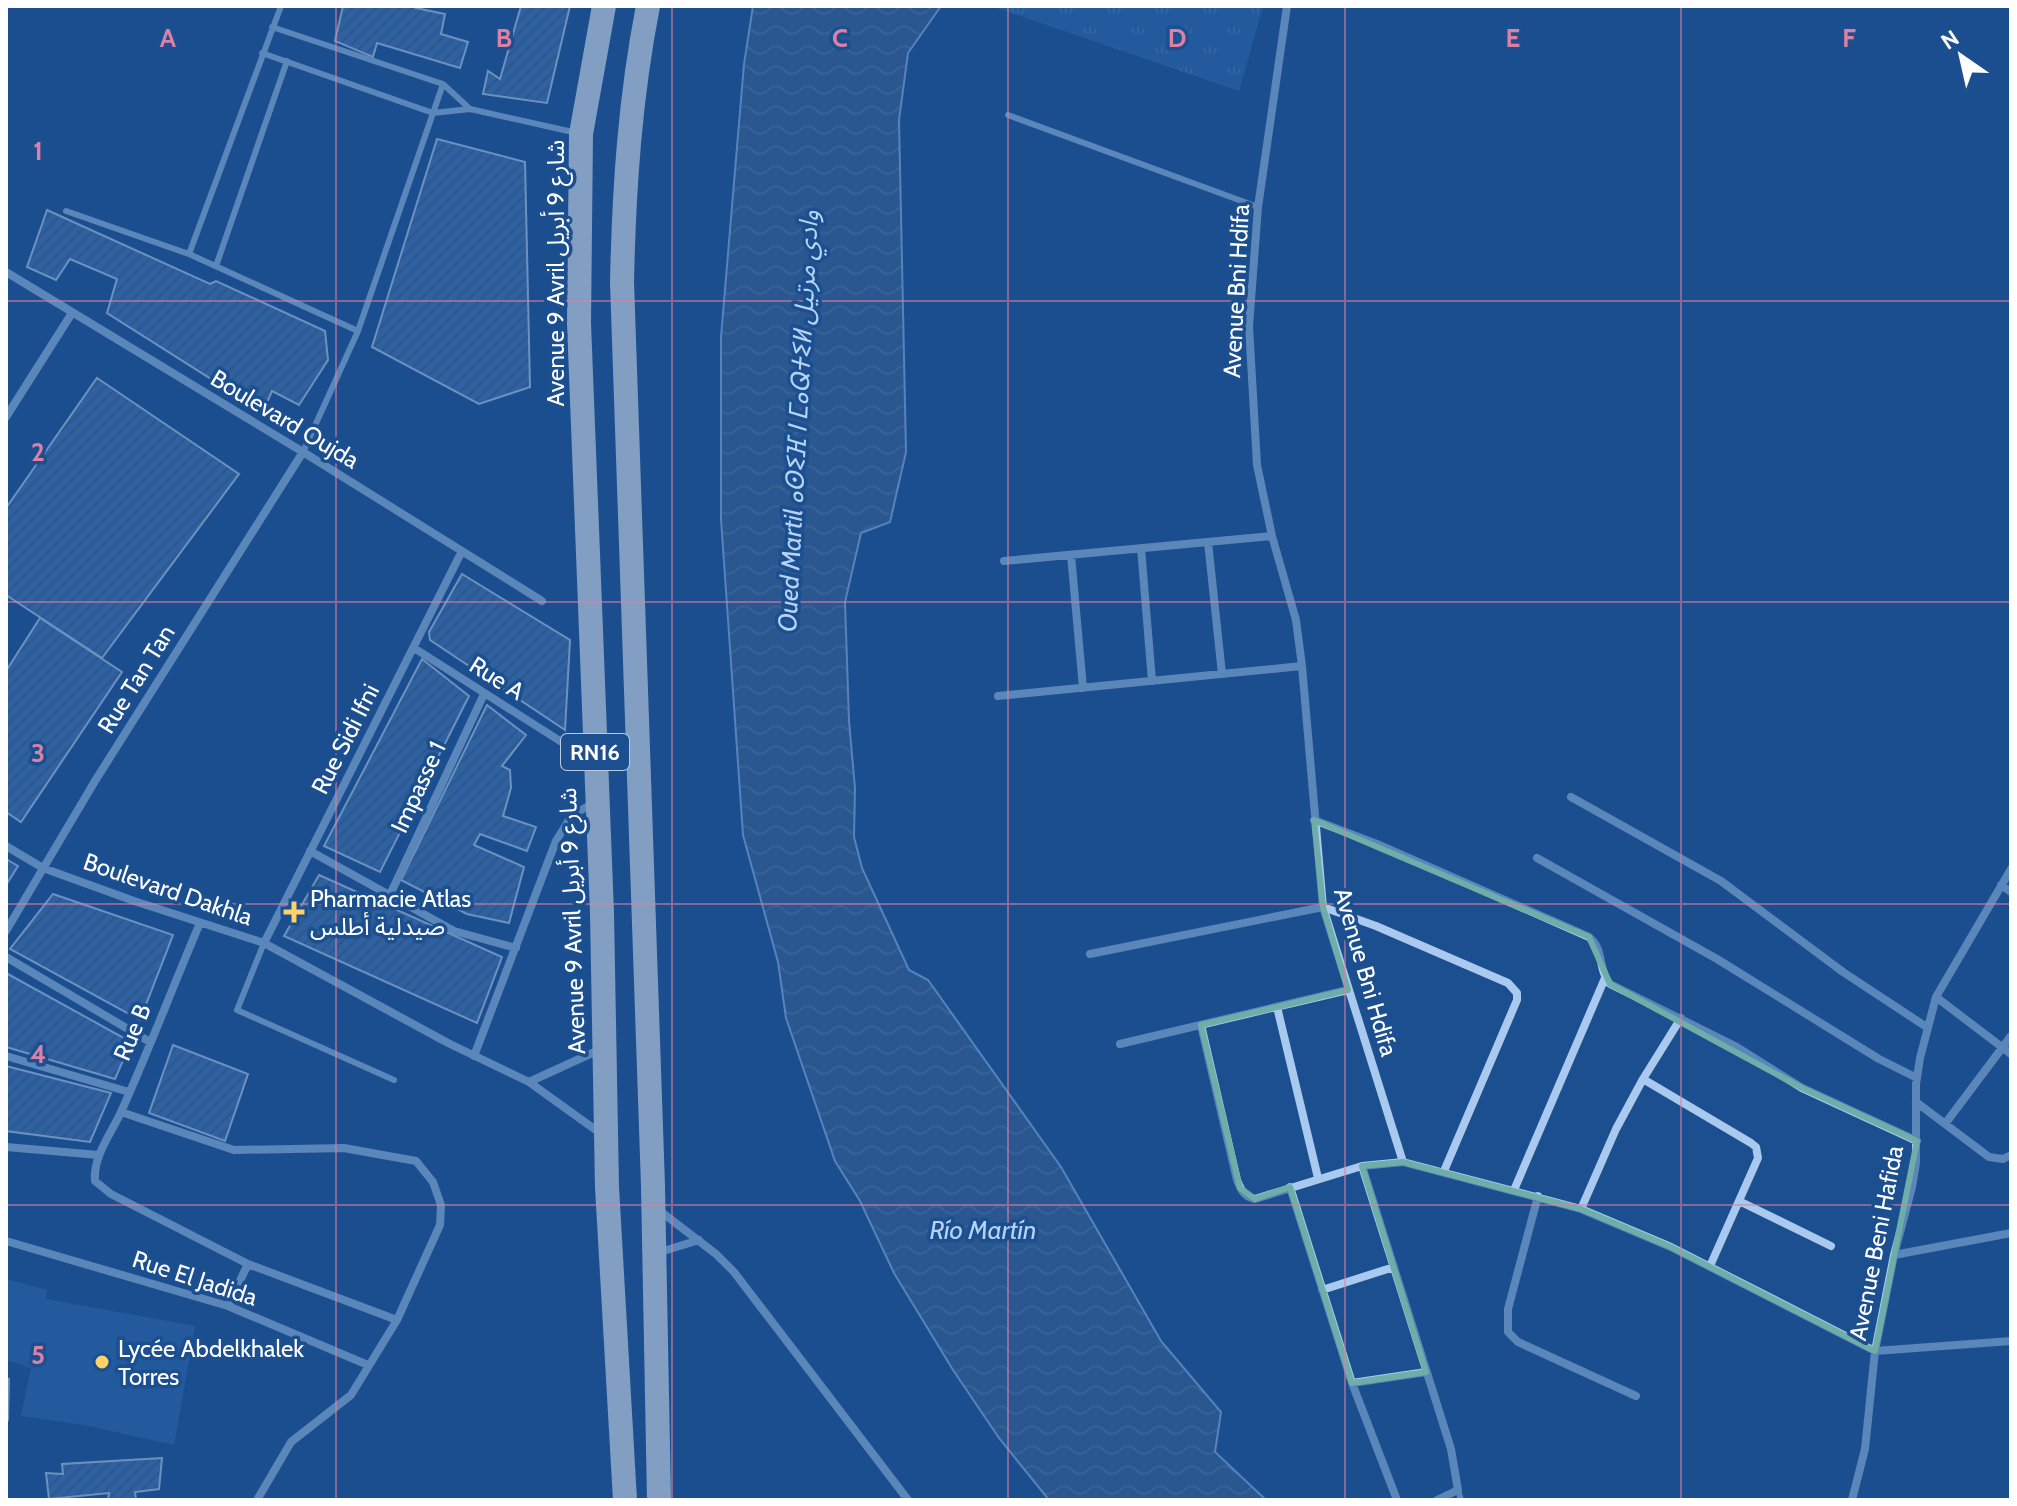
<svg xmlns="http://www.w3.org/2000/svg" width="2017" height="1506" viewBox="0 0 2017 1506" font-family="Cabin,'Noto Sans Arabic','Noto Sans Tifinagh',sans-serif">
  <defs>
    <pattern id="grass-tufts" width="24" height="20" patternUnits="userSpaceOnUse" patternTransform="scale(2)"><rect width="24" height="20" fill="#2e69ad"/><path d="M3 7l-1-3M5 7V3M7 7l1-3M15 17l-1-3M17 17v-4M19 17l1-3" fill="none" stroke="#4d80b9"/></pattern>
    <pattern id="water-waves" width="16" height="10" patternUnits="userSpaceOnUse" patternTransform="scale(2)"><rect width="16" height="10" fill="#3c6290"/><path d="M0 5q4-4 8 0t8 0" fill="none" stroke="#597aa1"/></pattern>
    <pattern id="building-hatch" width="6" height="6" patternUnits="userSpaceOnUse" patternTransform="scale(2)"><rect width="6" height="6" fill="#4478b7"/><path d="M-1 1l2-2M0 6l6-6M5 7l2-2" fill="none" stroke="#486282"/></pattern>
  </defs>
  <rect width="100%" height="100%" fill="#1b4f8f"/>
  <path fill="url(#grass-tufts)" d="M991,6h272l-24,85z"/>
  <path fill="#2e69ad" d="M6,1279l41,11 -1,9 149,27 -21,119 -90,-20 -63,-9 10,-48 -25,-8z"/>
  <path fill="url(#water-waves)" stroke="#9cc4f0" stroke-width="2" d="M753,6h188l-33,47 -9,67 7,332 -16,70 -29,11 -16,69 4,119 6,67 -1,49 8,31 47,102 19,10 133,187 100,174 60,71 -6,40 51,48h-217l-50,-62 -46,-68 -59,-97 -34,-72 -25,-40 -49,-143 -8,-56 -35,-127 -22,-316v-182l23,-273z"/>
  <path fill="url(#building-hatch)" stroke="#cfe3fa" stroke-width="2" d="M343,6h74l-1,2 29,6 -4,20 27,8 -8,26 -83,-25 -4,14 -38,-16z
    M521,6h49l-23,97 -64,-9 5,-23 12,8z
    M437,139l88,23 5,225 -51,17 -107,-57z
    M47,210l163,74 6,-3 109,50 3,29 -29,45 -27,-14 -9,21 -156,-99 10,-34 -47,-20 -14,21 -29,-13z
    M97,378l142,96 -137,184 -96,-63v-87z
    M462,574l108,66 -5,90 -135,-90 -1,-8z
    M40,618l82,54 -101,150 -15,-10v-141z
    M422,659l47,37 -89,176 -56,-26z
    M487,705l39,30 -24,31 8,4 1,18 -8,28 33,11 -9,24 -47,-17 -6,11 50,22 -15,56 -42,-9 -66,-34z
    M6,859l12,7 -12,19z
    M319,875l183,82 -25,66 -193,-87z
    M53,894l120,41 -33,85 -130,-71z
    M6,973l125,69 -16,37 -109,-32z
    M173,1045l75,29 -23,67 -76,-28z
    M6,1066l105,27 -21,49 -84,-11z
    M6,1378l3,1 -1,41 -2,1z
    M162,1458l-3,31 -24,3 1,8h-28l1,-7 -60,6 -3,-26 17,1 -1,-10z"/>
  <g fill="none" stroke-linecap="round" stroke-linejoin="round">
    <path stroke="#a9c9ee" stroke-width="6" d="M272,27l171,57 27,25
      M262,53l171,60 37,-4 107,24
      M1008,115l250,92
      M66,211l123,43 169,77
      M189,254l92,-248
      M216,266l71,-205
      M303,452l55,-121 85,-247
      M264,943l-27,67 157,70
      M1458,1490l3,10"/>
    <path stroke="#a9c9ee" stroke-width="8" d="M1287,6l-29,201 -9,119 8,139 15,71 24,84 6,46 21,241 80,255 178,47 90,38 204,104 136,-10
      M6,272l297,180 239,149
      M6,417l66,-104
      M1208,542l14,132
      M1141,548l11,133
      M1071,555l12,133
      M1004,561l268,-25
      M414,648l146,93
      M998,696l304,-30
      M1571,797l150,84 122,91 85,56
      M1314,820l63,24 212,93c16,13 8,31 21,47l125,62 67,42 115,53
      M6,846l37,22 91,33 130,42 184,100 81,39 71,51
      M310,851l144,80 62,17
      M1537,858l180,101 162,100 38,19
      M2001,885l10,7
      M389,897l95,-203
      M200,923c-27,63 -51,127 -79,189 -10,22 -28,44 -26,69l16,13 137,70 149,56
      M6,931l89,-150 208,-329
      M264,943l197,-390
      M1090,954l233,-47 53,19 132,57 9,10v7l-73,171
      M6,957l144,85
      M1936,997l75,57
      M1277,1007l41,171
      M1201,1025l36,155c4,10 7,17 18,19l107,-33 41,-4
      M1120,1044l228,-54
      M6,1056l123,36
      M474,1056l82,-215 16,-26 24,-13
      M1643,1079l108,64 5,4 2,11 -48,108
      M529,1082l72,-33
      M1916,1102l73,55 14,2 8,-4
      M121,1112l113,38 110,-2 72,13 17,21 8,23 -1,20 -43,95 -46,75 -60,47 -34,58
      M1945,1124l66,-88
      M6,1147l93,8
      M1362,1166l89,283 7,41 -21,10
      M1290,1187l62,196 45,117
      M1514,1190l91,-212
      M1538,1196l-30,113v23l10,10 118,54
      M1739,1201l92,45
      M1581,1209l35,-80 27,-50 38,-61
      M660,1211l56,43 18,18 174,228
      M6,1241l222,65 140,59
      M657,1253l42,-13
      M1894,1255l117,-22
      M1322,1290l72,-23
      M228,1306l20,-42
      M1352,1383l74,-11
      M1852,1500l13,-51 10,-98 19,-96 18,-68 4,-24v-79l4,-26 16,-61 75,-128"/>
    <path stroke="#fff" stroke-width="24" d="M604,6l-23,128 -2,189 23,590 5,274 18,313
      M648,6c-18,92 -24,182 -26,276l31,904 6,314"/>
  </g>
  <path d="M0 0H2017V1506H0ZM1314,820l275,117 21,47 192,104 115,53 -42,210 -204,-104 -90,-38 -178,-47 -41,4 64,206 -74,11 -62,-196 -35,12 -15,-11 -39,-163 147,-35 -25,-83z" fill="#1b4f8f" fill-opacity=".55" fill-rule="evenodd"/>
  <path fill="none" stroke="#6fada8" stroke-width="6" stroke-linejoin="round" d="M1314,820l275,117 21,47 192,104 115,53 -42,210 -204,-104 -90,-38 -178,-47 -41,4 64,206 -74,11 -62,-196 -35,12 -15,-11 -39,-163 147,-35 -25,-83z"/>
  <path fill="none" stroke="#dd80a5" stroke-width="2" stroke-opacity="0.55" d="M336,6v1494M672,6v1494M1008,6v1494M1345,6v1494M1681,6v1494M6,301h2005M6,602h2005M6,904h2005M6,1205h2005"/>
  <g fill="#ffd166" stroke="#1b4f8f" stroke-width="3">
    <path d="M290 900h8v8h8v8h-8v8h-8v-8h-8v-8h8z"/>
    <circle cx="102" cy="1362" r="8"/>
  </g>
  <g text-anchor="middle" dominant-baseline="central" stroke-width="7" stroke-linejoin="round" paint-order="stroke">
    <rect fill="#1b4f8f" stroke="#bbcadd" stroke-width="2" x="561" y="734" width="68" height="36" rx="6"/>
    <g font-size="22" font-weight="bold" fill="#fff">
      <text x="595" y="752">RN16</text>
    </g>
    <g font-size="24" fill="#fff" stroke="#1b4f8f">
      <text transform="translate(555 273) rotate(-90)">Avenue 9 Avril شارع 9 أبريل</text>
      <text transform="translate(1236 291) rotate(-87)">Avenue Bni Hdifa</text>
      <text transform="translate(285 419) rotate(31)">Boulevard Oujda</text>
      <text transform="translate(497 678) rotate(32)">Rue A</text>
      <text transform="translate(136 679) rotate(-58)">Rue Tan Tan</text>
      <text transform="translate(345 739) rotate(-63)">Rue Sidi Ifni</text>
      <text transform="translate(418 787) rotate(-65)">Impasse 1</text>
      <text transform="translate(168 889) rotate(19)">Boulevard Dakhla</text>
      <text transform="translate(572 921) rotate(-92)">Avenue 9 Avril شارع 9 أبريل</text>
      <text transform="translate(1366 972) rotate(74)">Avenue Bni Hdifa</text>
      <text transform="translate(132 1032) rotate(-67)">Rue B</text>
      <text transform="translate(1876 1243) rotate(-79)">Avenue Beni Hafida</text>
      <text transform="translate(195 1278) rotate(18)">Rue El Jadida</text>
    </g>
    <g font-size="24" fill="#fff" stroke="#1b4f8f" text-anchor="start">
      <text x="310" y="898">Pharmacie Atlas<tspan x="310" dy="28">صيدلية أطلس</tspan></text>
      <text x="118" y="1348">Lycée Abdelkhalek<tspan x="118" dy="28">Torres</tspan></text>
    </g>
    <g font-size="26" font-style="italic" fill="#b5d3f5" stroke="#1b4f8f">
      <text transform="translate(798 421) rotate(-87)">Oued Martil ⴰⵙⵉⴼ ⵏ ⵎⴰⵕⵜⵉⵍ وادي مرتيل</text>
      <text x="983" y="1230">Río Martín</text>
    </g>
  </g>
  <g font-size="26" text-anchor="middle" font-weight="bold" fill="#dd80a5" stroke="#1b4f8f" stroke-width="7" stroke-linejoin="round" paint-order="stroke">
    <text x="168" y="47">A</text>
    <text x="504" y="47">B</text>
    <text x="840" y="47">C</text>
    <text x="1177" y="47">D</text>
    <text x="1513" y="47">E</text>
    <text x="1849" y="47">F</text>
    <text x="38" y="160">1</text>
    <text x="38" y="461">2</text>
    <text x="38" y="762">3</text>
    <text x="38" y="1063">4</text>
    <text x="38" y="1364">5</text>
  </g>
  <rect width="2017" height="1506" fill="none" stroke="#ffffff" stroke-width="16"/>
  <g transform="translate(1961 56) rotate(326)" stroke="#1b4f8f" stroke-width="6" paint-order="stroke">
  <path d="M0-6L14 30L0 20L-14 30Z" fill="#ffffff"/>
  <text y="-12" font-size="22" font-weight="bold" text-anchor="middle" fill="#ffffff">N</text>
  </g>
</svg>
